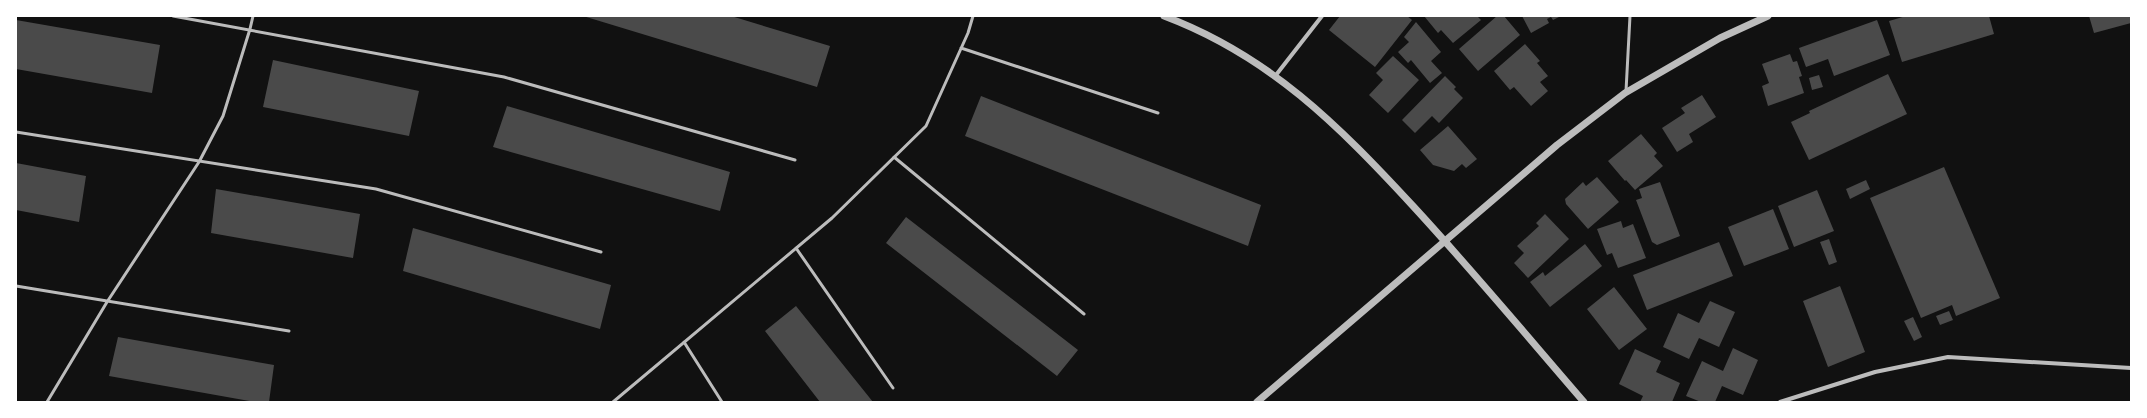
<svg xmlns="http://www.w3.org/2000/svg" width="2147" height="418" viewBox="0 0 2147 418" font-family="'Archivo Narrow',sans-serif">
  <rect width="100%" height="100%" fill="#111"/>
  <path fill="#4a4a4a" d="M583,16h148l99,30 -13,41z
    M1340,16h67l5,4 -37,47 -46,-37z
    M1424,16h53l4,4 -28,23 -12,-13 -3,3z
    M1497,16h7l16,19 -42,36 -19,-22z
    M1522,16h39l-8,4 -2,-3 -4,2 2,4 -18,10z
    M1906,16h83l5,18 -92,28 -13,-41z
    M2089,16h42v7l-37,10z
    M16,20l144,25 -8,48 -136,-24z
    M1877,20l13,35 -56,21 -6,-17 -22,8 -7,-19z
    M1416,22l25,30 -10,9 11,12 -12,10 -19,-23 -3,3 -10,-11 11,-10 -5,-5z
    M1525,44l15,17 -3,2 11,13 -8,6 8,9 -17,15 -17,-19 -4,3 -16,-19z
    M1790,54l3,8 4,-1 5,15 -3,1 5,16 -36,13 -6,-20 7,-3 -7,-19z
    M1393,56l26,24 -31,33 -19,-18 14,-15 -7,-7z
    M273,60l146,31 -10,45 -146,-29z
    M1888,74l19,40 -98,46 -18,-38 19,-9 -1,-2z
    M1819,75l4,12 -11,3 -3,-12z
    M1445,76l11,11 -2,2 9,9 -24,25 -7,-7 -17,17 -13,-13z
    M1702,95l14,22 -27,17 4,8 -16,10 -15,-24 23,-15 -4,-5z
    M981,96l280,109 -13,41 -283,-110z
    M507,106l223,66 -10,39 -227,-64z
    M1448,126l29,33 -11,9 -4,-4 -8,7 -21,-6 -13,-15z
    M1641,134l16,19 -3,3 9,10 -28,24 -9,-10 -1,1 -17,-20z
    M16,163l70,13 -7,46 -63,-12z
    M1944,167l56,131 -44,18 -4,-11 -31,13 -51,-120z
    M1597,177l22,25 -31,27 -22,-25 -1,-5 18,-17 3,4z
    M1866,180l4,9 -20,10 -4,-10z
    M1660,182l20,54 -23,9 -5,-3 -16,-42 6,-2 -3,-9z
    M216,189l144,25 -7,44 -142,-25z
    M1817,190l17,41 -40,16 -16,-41z
    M1773,209l16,40 -45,17 -16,-39z
    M1545,214l24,25 -41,39 -14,-15 10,-10 -7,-7 22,-20 -3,-3z
    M906,217l172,133 -21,26 -171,-133z
    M1621,221l2,7 10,-4 13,34 -28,10 -6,-15 -5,2 -10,-26z
    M413,228l198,57 -11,44 -197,-58z
    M1829,239l8,23 -8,3 -9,-23z
    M1719,242l14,34 -86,34 -14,-35z
    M1585,244l17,22 -52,41 -20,-25 13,-10 2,4z
    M1840,286l25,66 -37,15 -25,-66z
    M1614,287l33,42 -28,21 -32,-41z
    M1710,301l25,11 -16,35 -20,-9 -10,21 -26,-12 15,-34 21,10z
    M796,306l77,96h-53l-55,-71z
    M1949,311l4,9 -13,5 -4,-9z
    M1913,317l9,20 -8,4 -10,-20z
    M118,337l156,28 -5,37h-14l-146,-26z
    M1733,348l25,12 -15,35 -21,-9 -7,16h-14l-15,-6 16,-35 21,10z
    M1635,349l26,12 -5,11 24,11 -8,19h-32l3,-6 -24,-12z"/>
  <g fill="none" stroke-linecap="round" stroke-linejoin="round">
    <path stroke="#bcbcbc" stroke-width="3" d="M173,16l331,61 291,83
      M961,48l197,65
      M1626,91l4,-75
      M16,132l360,57 225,63
      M894,157l190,157
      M796,248l97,140
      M16,286l273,45
      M684,342l38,60
      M47,402l60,-100 92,-140 24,-46 27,-87 3,-13
      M613,402l219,-184 94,-92 42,-93 5,-17"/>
    <path stroke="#bcbcbc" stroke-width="4" d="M1276,75l46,-59
      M1780,402l95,-30 73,-15 183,11"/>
    <path stroke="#bcbcbc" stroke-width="7" d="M1164,16c106,40 174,109 249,190 59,64 114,130 171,196
      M1257,402l300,-257 68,-52 95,-55 48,-22"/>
  </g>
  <rect width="2147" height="418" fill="none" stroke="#ffffff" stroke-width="34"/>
</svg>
